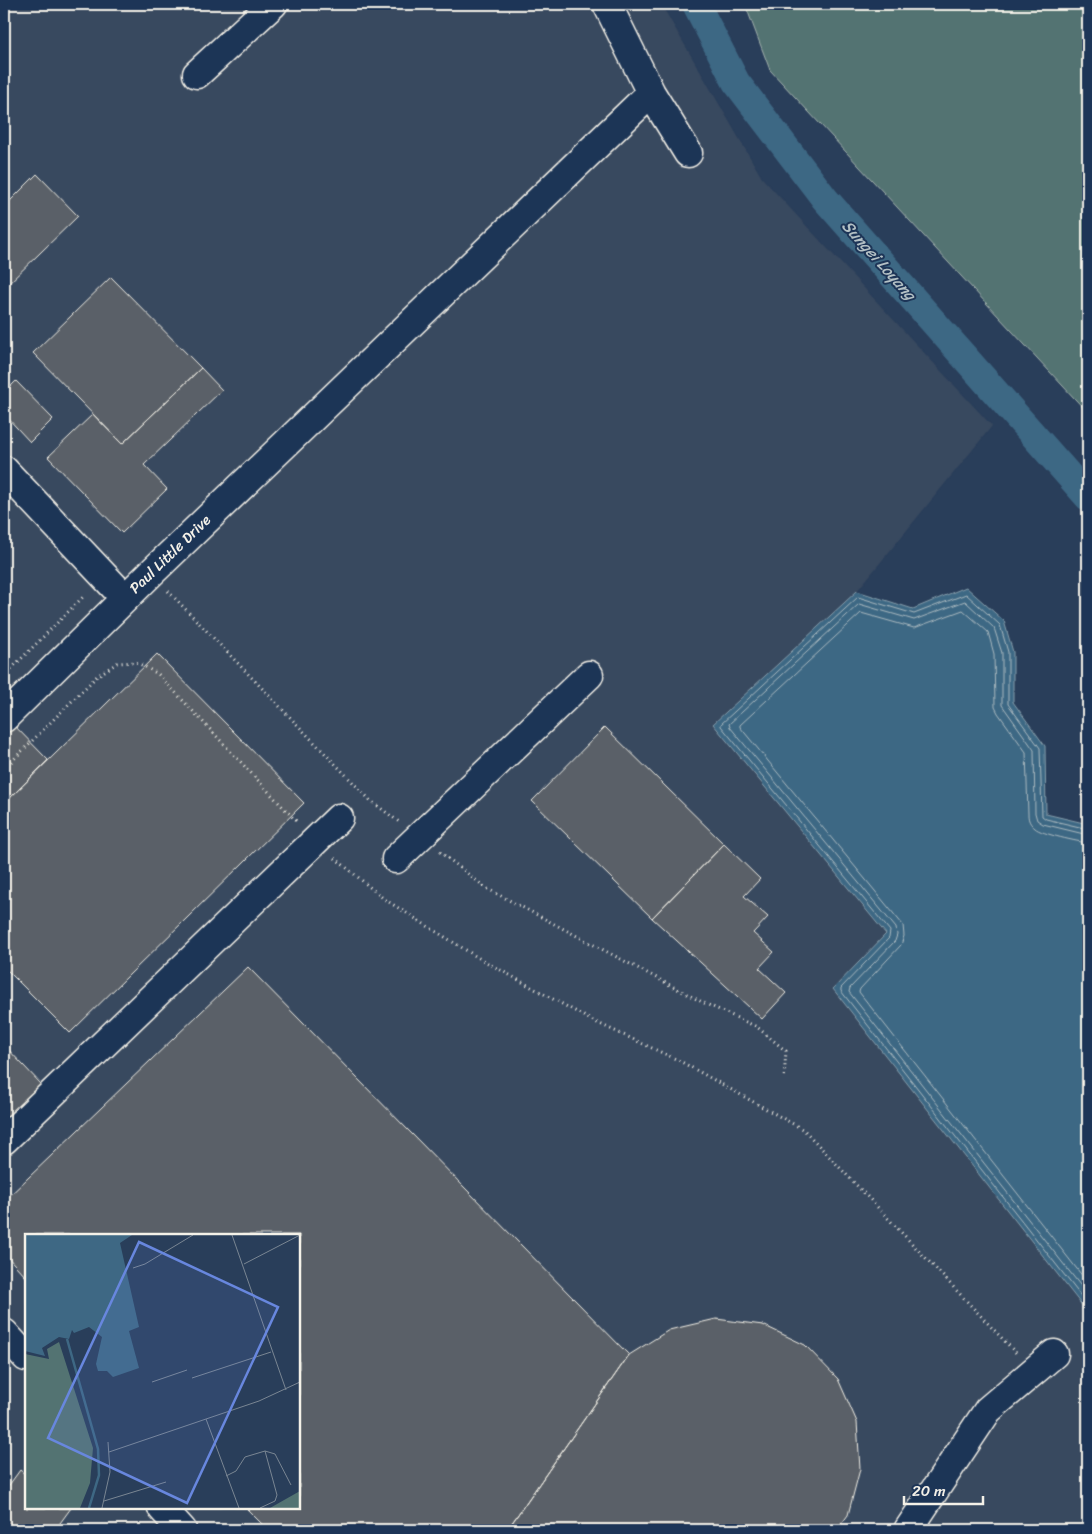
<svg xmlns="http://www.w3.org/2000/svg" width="1092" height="1534" viewBox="0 0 1092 1534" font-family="Sriracha,sans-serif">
  <rect width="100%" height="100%" fill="#293e5a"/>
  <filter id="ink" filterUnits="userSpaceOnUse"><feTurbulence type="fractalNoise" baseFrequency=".02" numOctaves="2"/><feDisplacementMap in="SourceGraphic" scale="10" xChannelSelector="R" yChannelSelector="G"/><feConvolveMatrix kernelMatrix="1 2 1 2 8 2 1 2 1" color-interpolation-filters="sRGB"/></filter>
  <g filter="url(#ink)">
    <path fill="#38485e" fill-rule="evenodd" d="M4,4h657l101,174 230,248 -135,165 -144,133 173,210 -52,56 254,323v217h-1084zM26,1235h273v273h-273z"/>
    <path fill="#537372" stroke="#a4b2ad" d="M745,4h343v409l-318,-343z"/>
    <path fill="#3e6884" stroke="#879fac" d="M966,587l38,34 9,31v50l32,44 1,68 42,10v489l-255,-324 53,-55 -173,-210 144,-133 56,18z"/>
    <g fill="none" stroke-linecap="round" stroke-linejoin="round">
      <path stroke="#abbac0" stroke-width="1" d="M1088,829l-42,-10 -4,-3 -2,-68 -32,-44v-52l-8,-27 -34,-31 -52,20 -56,-17 -137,127v2l169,205 -1,7 -48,50v3l247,314
        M1088,835l-45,-11 -6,-4 -2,-7 -1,-63 -32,-45v-52l-8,-25 -29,-27 -51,19 -55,-16 -130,120 1,3 166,201 1,7 -2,6 -45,47 -1,4 239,303
        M1088,843c-9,-1 -47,-9 -53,-15 -5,-4 -7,-8 -7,-14l-2,-62 -28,-39 -3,-6 -1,-53 -6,-22 -25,-22 -49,18 -53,-15 -121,112v2l163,198 1,11 -3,9 -41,44 -1,3 229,291"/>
      <path stroke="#3e6884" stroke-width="28" d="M696,4l40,78 89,117 263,298"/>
    </g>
    <path fill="#5a6167" stroke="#f4f1e8" d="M37,174l41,42 -74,72v-81z
      M111,277l90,91 -79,76 -89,-91z
      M201,368l21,22 -78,75 23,24 -45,44 -74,-76 45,-43 29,30z
      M16,381l37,38 -23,23 -26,-28v-21z
      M157,654l147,149 -234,230 -66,-66v-163z
      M9,720l39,40 -44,44v-79z
      M605,727l119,117 -72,74 -120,-117z
      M724,844l36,35 -16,17 24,21 -15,16 21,19 -15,16 27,25 -24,26 -110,-101z
      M248,967l381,388 -122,175h-239l-22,-22h53v-273h-273v42l-22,-24v-52z
      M4,1045l38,40 -38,37z
      M716,1319l47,6 42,20 33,34 19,43 3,47 -12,46 -11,15h-330l122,-175 40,-25z
      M20,1470l6,5v33h45l-16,22h-51v-38z"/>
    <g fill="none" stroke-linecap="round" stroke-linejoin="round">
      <defs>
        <path id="minor" d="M607,4l44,89 37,60
          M197,74l76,-70
          M4,470l121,128
          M4,718l147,-145 500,-480
          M396,859l193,-184
          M4,1140l335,-322
          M4,1333l22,24
          M162,1508l20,22
          M908,1530l80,-120 66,-56"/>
      </defs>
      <use href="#minor" stroke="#f4f1e8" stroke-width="31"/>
      <path stroke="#f4f1e8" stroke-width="3" stroke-dasharray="1 4" stroke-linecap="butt" d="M168,591l203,210 28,21
        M4,676l81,-81
        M4,769l93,-93 20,-13 19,-1 22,12 140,149
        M440,852l46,36 218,115 53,24 29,24 -2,28
        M335,858l49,41 93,58 114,63 87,40 126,70 212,223"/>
      <use href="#minor" stroke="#1d3557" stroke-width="28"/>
    </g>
  </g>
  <g text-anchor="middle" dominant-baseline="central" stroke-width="4" stroke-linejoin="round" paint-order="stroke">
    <g font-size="15" fill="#f4f1e8" stroke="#1d3557">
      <text transform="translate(170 554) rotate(-44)">Paul Little Drive</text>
    </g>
    <g font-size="16" font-style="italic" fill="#b4c1c5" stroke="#1d3557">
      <text transform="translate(879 260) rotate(48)">Sungei Loyang</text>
    </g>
  </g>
  <g transform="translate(25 1234)">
    <rect width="275" height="275" fill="#293e5a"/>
    <path d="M34,108l34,106 -3,35 -10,25h-55v-154l24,5 -2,-10zM275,257v17h-30z" fill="#537372"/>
    <path d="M0,1h107l-12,8 19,84 -10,4 10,37 -26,9 -6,-6h-9l-2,-7 6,-27 -13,-10 -15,6 -2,-3 -3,9 -10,-2 -17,11 3,8 -20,-5z" fill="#3e6884"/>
    <path fill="none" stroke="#3e6884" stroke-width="2.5" d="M42,105l31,110 1,26 -10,33"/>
    <path fill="none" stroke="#7a8693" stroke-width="1" d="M207,1l54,155M219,30l56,-29M108,34l12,-4 48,-29M167,144l79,-26M127,148l35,-12M181,185l33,89M84,218l150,-51 41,-19M201,242l10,-5 9,-14 20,-6 10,3 16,31M79,267l62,-19M77,274l8,-36 -2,-30M235,274l15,-7 2,-6 -12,-44"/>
    <path fill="#6887de" fill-opacity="0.15" stroke="#6887de" stroke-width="2.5" d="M114,8l139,65 -91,196 -139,-65z"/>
    <rect width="275" height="275" fill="none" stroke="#f4f1e8" stroke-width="2.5"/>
  </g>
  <rect width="1092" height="1534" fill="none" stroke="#1d3557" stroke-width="20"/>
  <rect x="10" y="10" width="1072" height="1514" fill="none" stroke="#f4f1e8" stroke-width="2" filter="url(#ink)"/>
  <path d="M904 1496v8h79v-8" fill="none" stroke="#f4f1e8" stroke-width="2.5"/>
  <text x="912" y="1496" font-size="15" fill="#f4f1e8" stroke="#1d3557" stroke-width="4" paint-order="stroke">20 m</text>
</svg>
